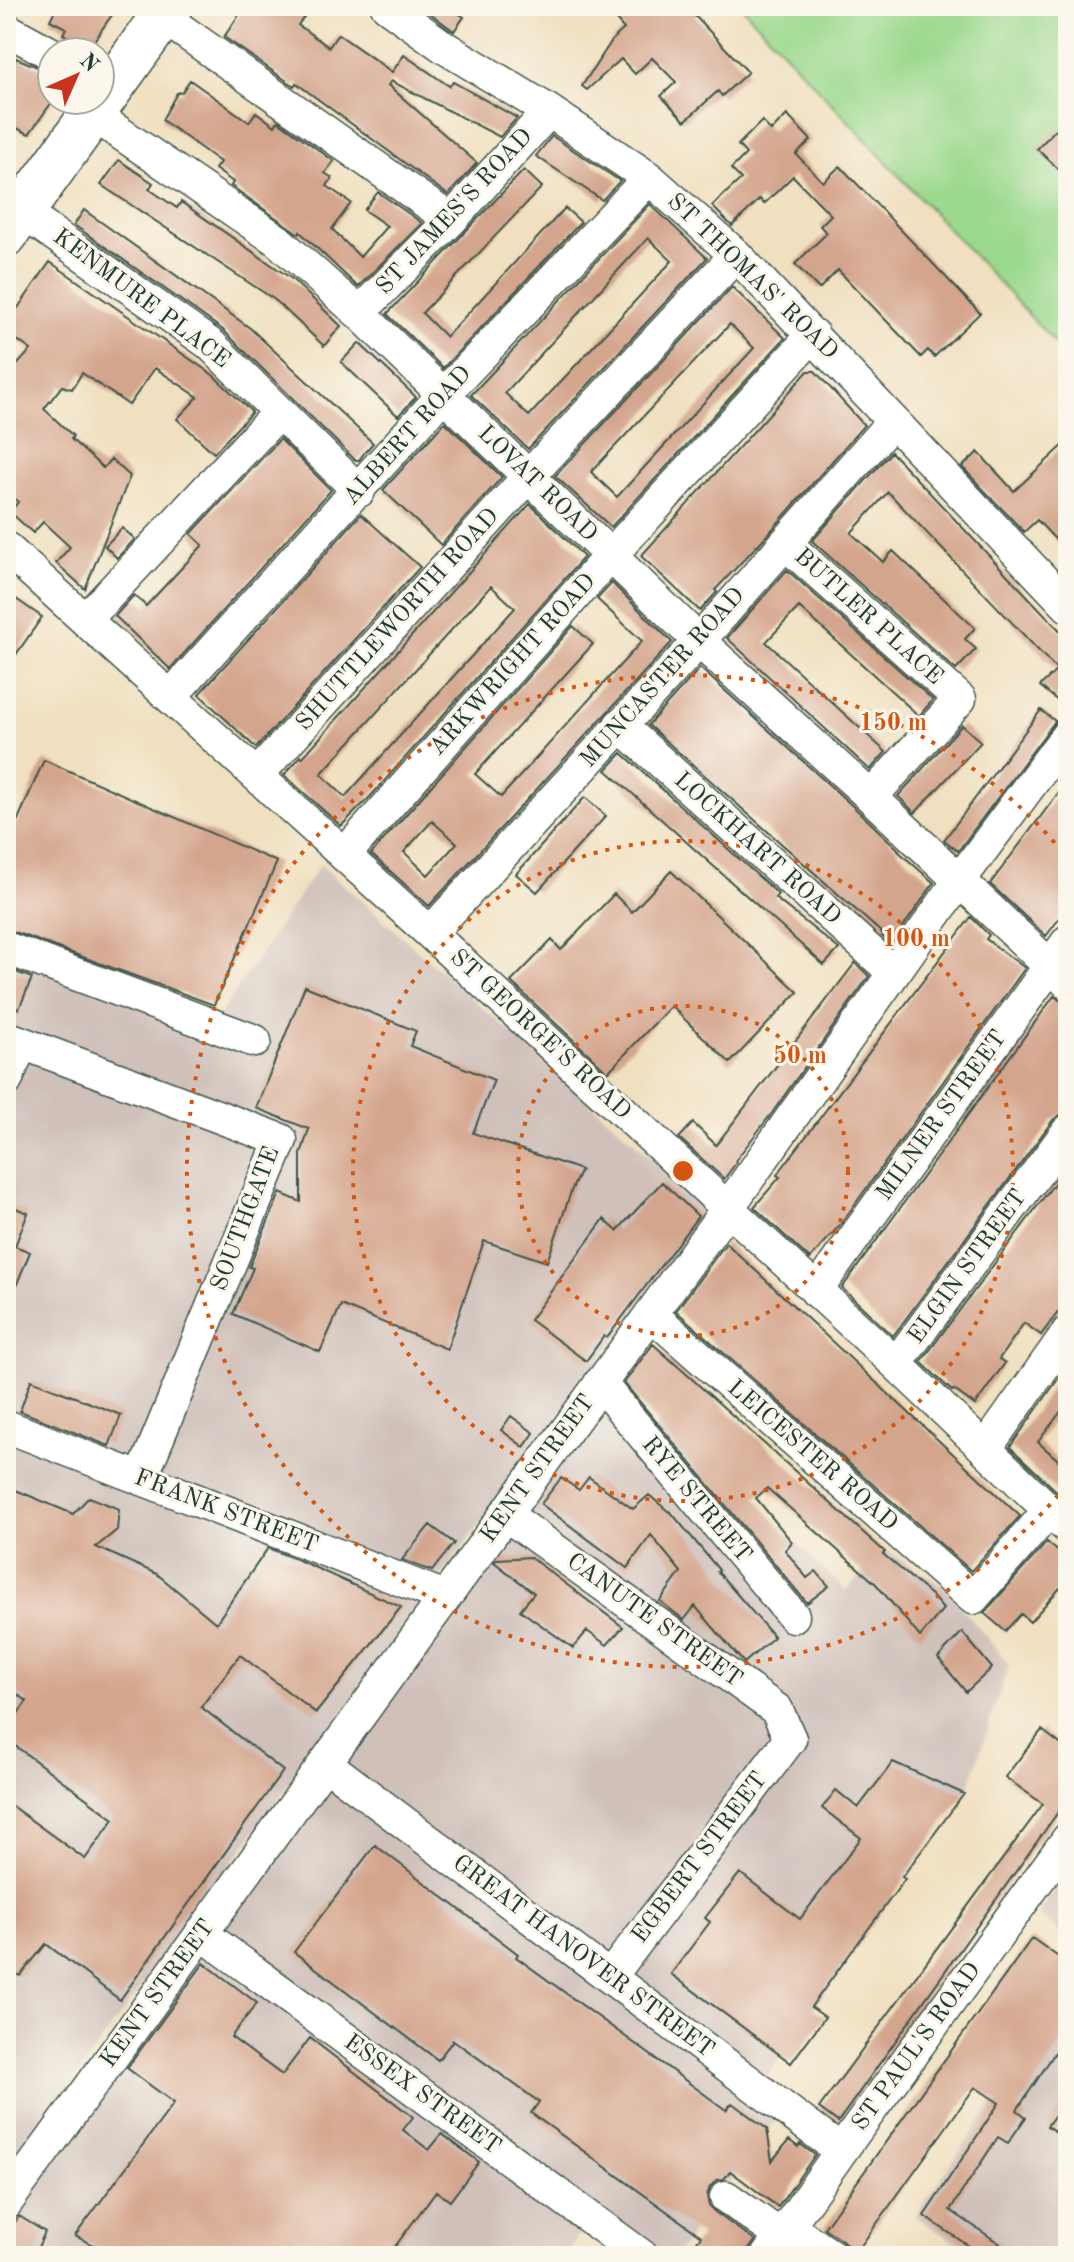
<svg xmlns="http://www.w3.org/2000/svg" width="1074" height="2262" viewBox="0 0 1074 2262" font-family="'Old Standard TT',serif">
  <rect width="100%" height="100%" fill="#fbf7ec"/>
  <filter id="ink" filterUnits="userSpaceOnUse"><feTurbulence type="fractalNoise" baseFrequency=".0125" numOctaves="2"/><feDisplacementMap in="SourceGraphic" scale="16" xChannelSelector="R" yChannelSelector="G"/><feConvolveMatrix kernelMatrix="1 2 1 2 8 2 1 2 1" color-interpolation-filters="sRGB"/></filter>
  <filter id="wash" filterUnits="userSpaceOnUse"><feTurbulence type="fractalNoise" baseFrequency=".006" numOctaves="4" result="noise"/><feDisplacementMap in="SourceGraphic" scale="32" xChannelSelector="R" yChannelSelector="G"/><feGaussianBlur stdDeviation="1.8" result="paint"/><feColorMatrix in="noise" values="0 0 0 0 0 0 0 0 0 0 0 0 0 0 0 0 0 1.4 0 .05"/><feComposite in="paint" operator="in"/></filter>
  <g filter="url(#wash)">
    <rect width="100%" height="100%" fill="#f0e0c0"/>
    <path fill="#cfc0ba" d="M320,864l390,345 -704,963v-1234l208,86z
      M602,1394l40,52 27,-36 90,97 87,84 38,-42 61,39 64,76 -40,122 -204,293 17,33 -107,144h-19l-61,-43 -31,43h-558v-42z
      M1068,1869v71l-30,-26z
      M1068,1996v260h-94l-59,-40z"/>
    <path fill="#9bd98e" stroke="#5d8b61" stroke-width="2" d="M741,6h327v351z"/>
    <g id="blocks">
      <path fill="#d4a58d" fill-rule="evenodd" d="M57,6h61l-29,42 -26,-14 3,-6 -16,-8z
        M245,6h67l-14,19 31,22 9,-13 54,38 12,-17 45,31 4,-4 64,36 -17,19 -109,-56 -3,4 89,78 -29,32 -152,-112 -2,3 -70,-49z
        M420,6h28l16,11 -10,14z
        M604,6h101l-10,10 53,56 -26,24 -4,-5 -33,30 -24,-25 15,-14 -24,-24 -17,16 -14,-15 -34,31 -5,-4 31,-47 11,-10z
        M16,58l36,15v29l-23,32 -23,-11v-44z
        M190,80l59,42 7,-10 19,14 3,-5 56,40 -9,12 7,5 -5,8 24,17 -19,26 28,28 27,-31 -23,-16 14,-18 44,31 -64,64 -58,-55 -1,2 -68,-48 2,-4 -18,-13 5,-7 -58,-42 15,-27 5,-1z
        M787,115l24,25 -15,14 27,28 17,-16 140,147 -46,44 -6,-7 -7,7 -83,-87 -19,19 -24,-25 32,-31 -7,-7 11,-11 -38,-39 -29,28 -4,-5 -28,27 -20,-20 29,-27 -10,-10 15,-15 -8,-9 24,-24 9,10z
        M1055,130l13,11v37l-31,-29z
        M552,136l18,12 50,33 -18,19 -66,-44z
        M119,160l34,23 -4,6 28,19 4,-6 111,77 49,47 -17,20 -49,-46 -174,-115z
        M524,170l18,17 -120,126 24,24 119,-129 16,14 -138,146 -56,-54z
        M650,204l57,54 -179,191 -57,-54zM648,238l24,23 -143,155 -24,-23z
        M84,210l166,118 123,115 -8,9 -6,8h-4l-132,-130 -149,-105z
        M50,262l163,113 39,37 -38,41 -37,-34 21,-22 -43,-29 -26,37 -47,-32 -10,16 -10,-3 -18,23 29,27 -2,3 32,29 8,-9 19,17 -45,113 -29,-26 14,-16 -27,-25 -10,11 -23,-21 8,-10 -12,-12v-113l25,-27 -25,-18v-7z
        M732,287l53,51 -174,189 -56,-51zM730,324l24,24 -137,149 -26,-25z
        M359,343l57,54 -18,19 -57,-54z
        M808,371h7l49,54 -94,107 -55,58 2,2 -17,19 -59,-55z
        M445,422l57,55 -61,68 -58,-55z
        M280,439l51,51 -161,179 -55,-53 19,-21 12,11 57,-61 -12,-11z
        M1068,441v112l-31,-33 -13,12 -62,-65 16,-15 36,39z
        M891,452l177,187v55l-9,8 -19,-16 17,-16 -169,-178 -37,41 32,29 10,-11 82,77 -10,11 11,10 -20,21 -144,-129z
        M530,504l54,53 -214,240 -29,29 -57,-51 17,-19 1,2zM491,586l24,22 -170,189 -24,-23z
        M361,514l59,53 -164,181 -57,-54z
        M122,528l13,11 -18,19 -12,-12z
        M787,570l146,130 -14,16 -120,-109 -33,35 120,110 -16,18 -143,-132z
        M612,583l60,59 -243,264 -58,-52 202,-228 20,18 -118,130 26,23 141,-156 -45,-42zM432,821l25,22 -29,32 -24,-23z
        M6,592l36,25 -36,52z
        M700,668l158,143 41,39 -1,1 36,32 -43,61 -9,-8 1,-2 -235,-209z
        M1041,710l14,11 -97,130 -14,-11z
        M962,725l19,17 -66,71 -17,-17z
        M622,753l156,141 -3,4 64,51 -15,16 -218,-195z
        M44,760l233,102 -63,143 -208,-76v-82z
        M1068,780v127l-22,29 -56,-52z
        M585,797l21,19 -69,76 -21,-18z
        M671,871l127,121 -68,71 -59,-57 -63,66 -97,-90 41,-42 9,10 53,-56 18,18z
        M971,917l18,18 -3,4 39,29 -185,257 -30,34 -56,-52 26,-30 -3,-2z
        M855,963l14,13 -97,137 -37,48 1,2 -12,16 -45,-41 14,-15 23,22z
        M6,968l26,10 -13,31 -13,-5z
        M305,986l111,45 -6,15 84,34 -21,53 108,37 -9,19 -25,73 -63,-21 -37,108 -106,-44 -21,47 -87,-38 20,-46 -4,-1 31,-74 21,9v-48l8,-25 -53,-21z
        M1054,996l14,10v101l-5,6 -10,7 -160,216 -51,-48z
        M1068,1165v134l-27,36 -17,-12 -25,36 6,4 -30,42 -21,-15 -2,1 -31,-29z
        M662,1182l36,34 -91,122 -3,-2 -18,25 -56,-41 74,-101 13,12z
        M6,1204l22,9 -13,33 15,6 -23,56z
        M726,1243l294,273 -49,55 -295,-260z
        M653,1344l232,208 -2,2 49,42 11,13 -23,28 -44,-53 -109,-96 -11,10 36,44 -7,8 22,28 9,-7 13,15 -22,17 -183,-220z
        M1068,1365v37l-30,40 30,27v33l-58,-55z
        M31,1380l90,35 -12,31 -89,-35z
        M511,1416l23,17 -10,14 -23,-17z
        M589,1477l44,32 16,-14 20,17 1,-1 49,59 -2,1 57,66 -30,26 -49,-57 -11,14 -24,-19 21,-29 -30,-37 -24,33 -86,-64 20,-26 18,12z
        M6,1486l67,28 16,-17 30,12 -2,21 -21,17 61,27 59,49 52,-75 35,14 98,45 -85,106 -76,-58 -39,52 82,64 -163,229 -74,-56 -26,32 -14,-10v-164l79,57 29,-40 -108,-80v-9l21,-29 -21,-15z
        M430,1525l24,18 -22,28 -30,-11z
        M1047,1542l21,18v36l-8,-8 -30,34 -9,-8 -16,17 -21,-18z
        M530,1557l93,70 -16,18 -20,-14 -14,17 -53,-38 14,-17 -40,-31 3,-3z
        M962,1632l30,36 -26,24 -28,-34z
        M1042,1730l26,20v48l-230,324 -19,-14 224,-304 -38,-27z
        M893,1762l71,32 -62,83 3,2 -94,128 14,10 -34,46 -120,-89 39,-52 -5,-4 35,-45 60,46 61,-81 -39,-30 14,-18 22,18z
        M375,1845l143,109 -2,3 210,153 6,-7 35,26 5,32 17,-21 9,7 2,-3 15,11 -37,52 -48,-36 -6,8 -7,1 -7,7 -3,9 2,10 6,6 40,29 -11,15h-58l15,-20 -170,-123 8,-11 -86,-62 -15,20 -144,-108z
        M1032,1938l36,26v69l-51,77 9,7 -18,26 -10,-6 -48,73 68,46h-34l-60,-40 75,-113 -24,-16 -120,167 -13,-14 -18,-12z
        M204,1963l53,40 -26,34 51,38 28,-37 103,79 -10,13 26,20 13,-16 37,28 -29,39 -14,-10 -48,65h-272l-41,-20 99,-133 -47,-35z
        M1068,2097v43l-21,-14z
        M19,2216l26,16 -11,24h-4l-24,-13v-7z"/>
    </g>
  </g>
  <g filter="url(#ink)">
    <use href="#blocks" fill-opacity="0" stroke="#3e5549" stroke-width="2"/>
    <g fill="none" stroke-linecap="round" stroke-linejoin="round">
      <defs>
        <path id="minor" d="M387,6l57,41 105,64 100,67 87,77 332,351
          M163,17l288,203
          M6,29l46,25
          M92,114l185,126 82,73 340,328 172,156 197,186
          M22,212l188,132 149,147
          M359,313l92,-93 98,-109
          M785,543l175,156 -89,98
          M6,548l424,385 466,431 172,164
          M86,619l193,-207
          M170,697l273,-302 206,-217
          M620,725l273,247
          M257,775l272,-299 207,-221
          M344,855l267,-300 202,-220
          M430,933l269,-292 194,-220
          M6,948l249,93
          M6,1037l275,103 -140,339
          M6,1081l15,-37
          M816,1291l252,-350
          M651,1314l322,284 76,-87
          M896,1364l172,-233
          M600,1383l193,233
          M6,1426l439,171
          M986,1448l82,-116
          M505,1514l272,196 13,29 -180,238
          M325,1763l516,388
          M201,1933l441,323
          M726,2197l55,39
          M6,2203l721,-994 232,-328 109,-147
          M788,2227l44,29
          M767,2256l74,-105 227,-312"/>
        <path id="highway" d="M6,234l164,-228"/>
      </defs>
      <use href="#minor" stroke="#3e5549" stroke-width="35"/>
      <use href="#highway" stroke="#3e5549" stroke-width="47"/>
      <use href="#minor" stroke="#fff" stroke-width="32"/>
      <use href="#highway" stroke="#fff" stroke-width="44"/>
    </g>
  </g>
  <g fill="none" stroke="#d45610" stroke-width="4" stroke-dasharray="4 8">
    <circle cx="683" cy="1171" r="165"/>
    <circle cx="683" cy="1171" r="330"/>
    <path d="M1066 1486A496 496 0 1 1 1066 856"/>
  </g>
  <g text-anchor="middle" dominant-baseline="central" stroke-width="6" stroke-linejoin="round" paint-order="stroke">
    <g font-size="24" fill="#1f3d34" stroke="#fbf7ec">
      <text transform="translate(455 212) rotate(-47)">ST JAMES'S ROAD</text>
      <text transform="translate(752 277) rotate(44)">ST THOMAS' ROAD</text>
      <text transform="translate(141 299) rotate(37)">KENMURE PLACE</text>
      <text transform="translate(408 436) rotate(-48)">ALBERT ROAD</text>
      <text transform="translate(537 484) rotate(44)">LOVAT ROAD</text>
      <text transform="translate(868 617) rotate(42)">BUTLER PLACE</text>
      <text transform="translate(398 620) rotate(-48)">SHUTTLEWORTH ROAD</text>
      <text transform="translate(513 665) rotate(-48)">ARKWRIGHT ROAD</text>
      <text transform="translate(663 678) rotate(-48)">MUNCASTER ROAD</text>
      <text transform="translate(757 849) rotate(42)">LOCKHART ROAD</text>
      <text transform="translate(540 1035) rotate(43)">ST GEORGE'S ROAD</text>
      <text transform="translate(942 1116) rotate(-54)">MILNER STREET</text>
      <text transform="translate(246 1219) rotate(-69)">SOUTHGATE</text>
      <text transform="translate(968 1267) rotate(-54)">ELGIN STREET</text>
      <text transform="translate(812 1456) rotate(41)">LEICESTER ROAD</text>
      <text transform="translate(538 1469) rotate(-54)">KENT STREET</text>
      <text transform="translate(696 1500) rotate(50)">RYE STREET</text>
      <text transform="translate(226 1512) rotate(21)">FRANK STREET</text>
      <text transform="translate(654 1621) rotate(36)">CANUTE STREET</text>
      <text transform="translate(700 1858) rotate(-53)">EGBERT STREET</text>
      <text transform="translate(583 1957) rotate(37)">GREAT HANOVER STREET</text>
      <text transform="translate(158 1994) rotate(-54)">KENT STREET</text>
      <text transform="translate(917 2047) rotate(-54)">ST PAUL'S ROAD</text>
      <text transform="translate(422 2095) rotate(36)">ESSEX STREET</text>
    </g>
  </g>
  <circle cx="683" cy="1171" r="12" fill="#d45610" stroke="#fbf7ec" stroke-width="4"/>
  <g font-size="24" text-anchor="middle" font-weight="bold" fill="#d45610" stroke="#fbf7ec" stroke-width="6" stroke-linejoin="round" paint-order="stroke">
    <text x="893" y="730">150 m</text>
    <text x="916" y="946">100 m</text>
    <text x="800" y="1063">50 m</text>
  </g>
  <rect width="1074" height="2262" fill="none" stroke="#fbf7ec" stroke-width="32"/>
  <g transform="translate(76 76) rotate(45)"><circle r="38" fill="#fbf7ec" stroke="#a3ada2" stroke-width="2"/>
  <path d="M0-6L14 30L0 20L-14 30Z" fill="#c8321e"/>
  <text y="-12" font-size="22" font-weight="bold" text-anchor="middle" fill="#1f3d34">N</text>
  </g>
</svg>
